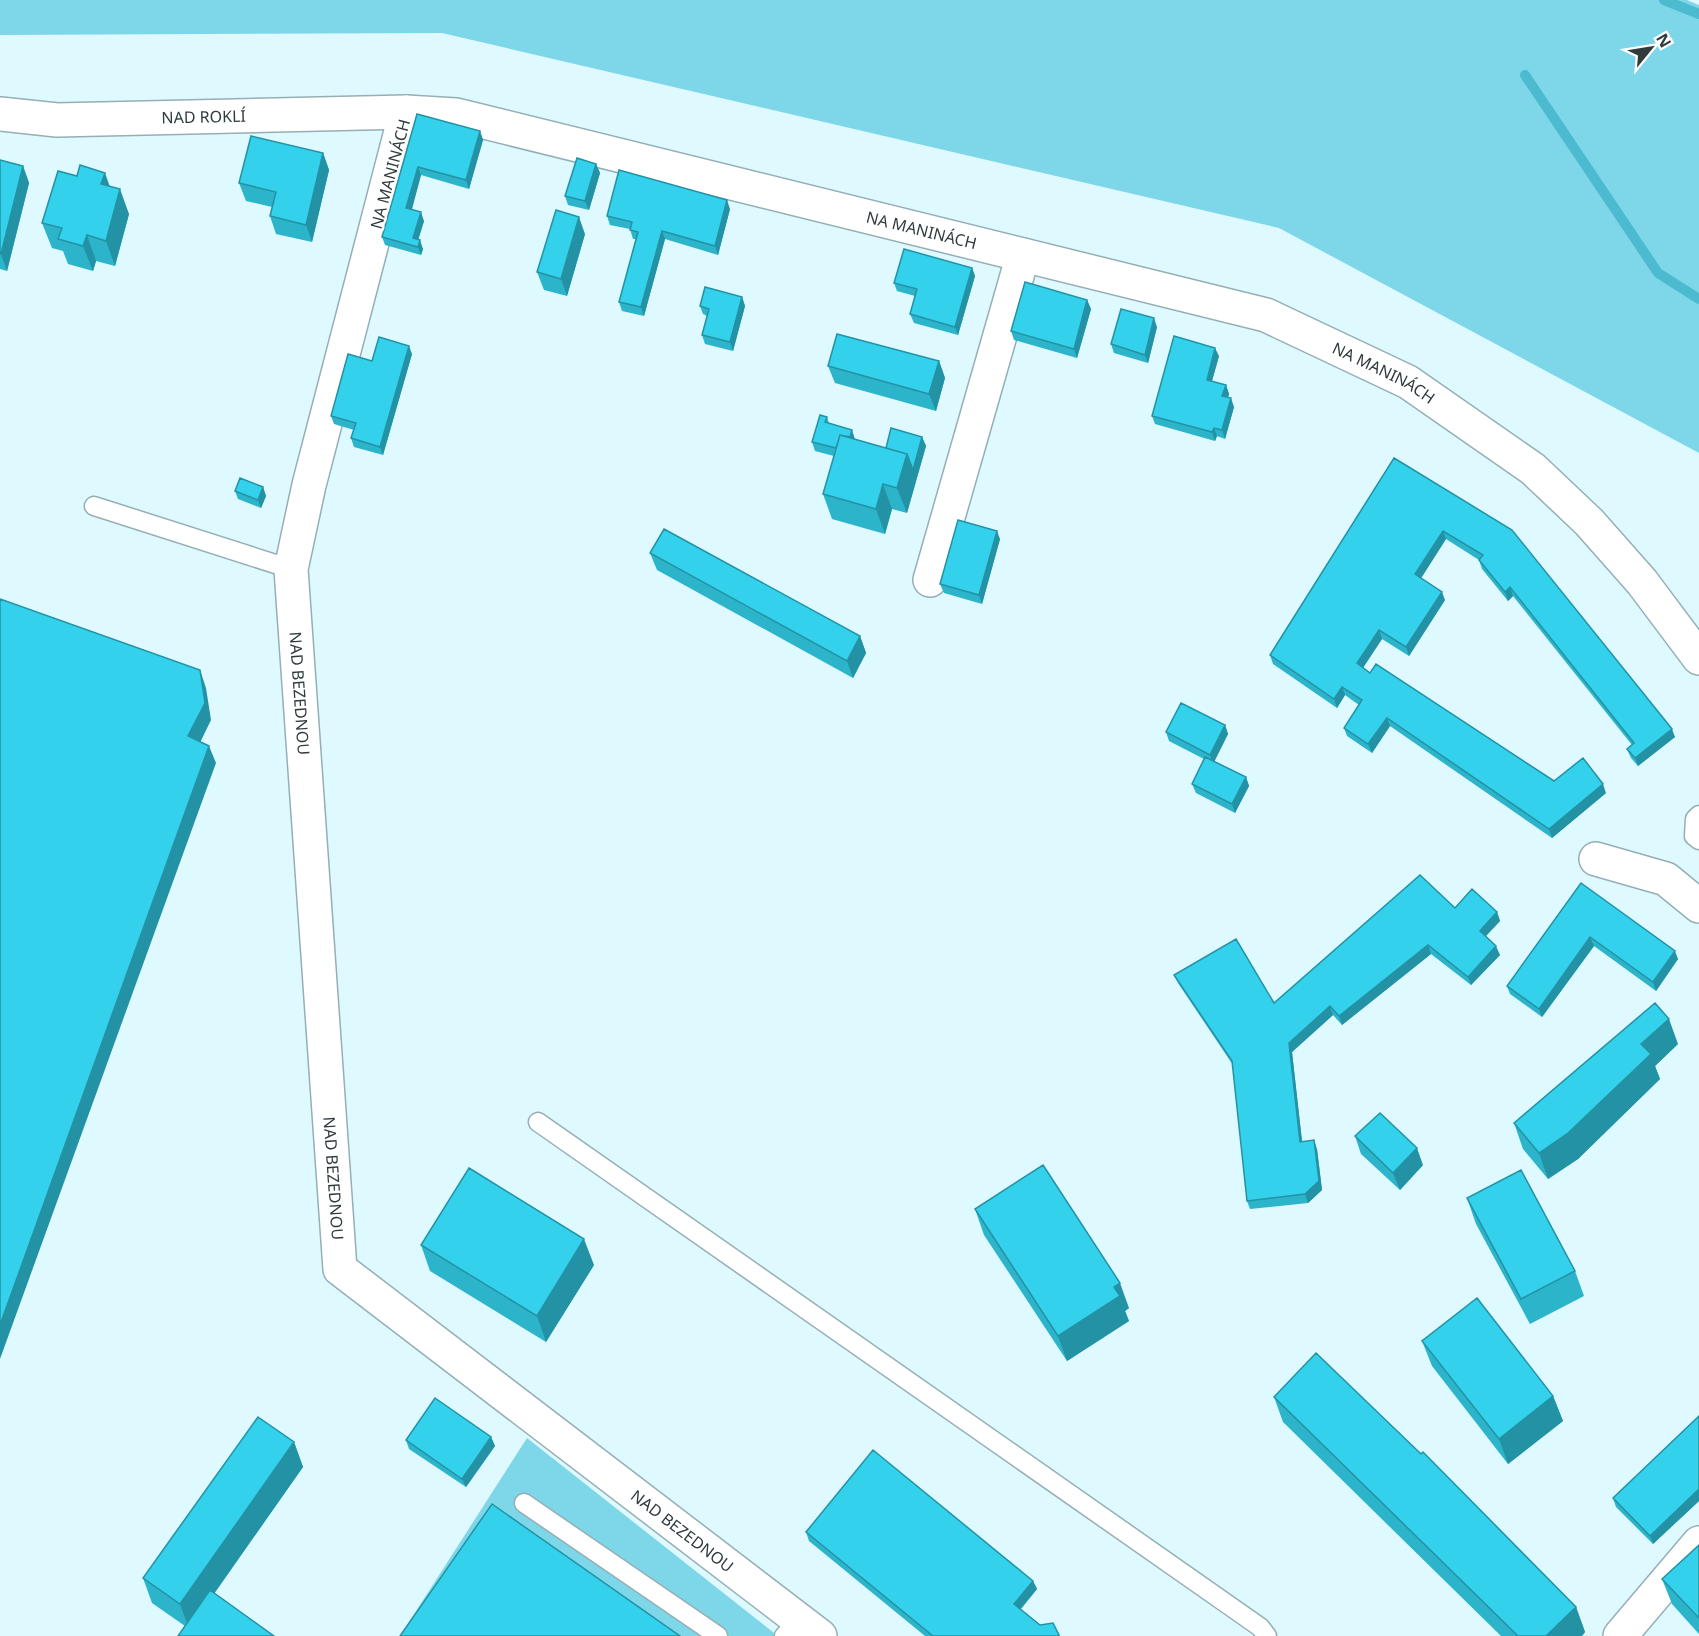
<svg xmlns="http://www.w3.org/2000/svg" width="1699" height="1636" viewBox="0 0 1699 1636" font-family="'Noto Sans',sans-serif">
  <rect width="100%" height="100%" fill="#def9ff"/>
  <path fill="#7ed7e9" d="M0,0h1687l12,5v448l-420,-225 -837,-195 -442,2z
    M527,1438l251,198h-378z"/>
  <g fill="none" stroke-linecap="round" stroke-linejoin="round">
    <path stroke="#4cbbd0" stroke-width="10" d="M1664,0l35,14
      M1525,75l133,198 41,26"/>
    <defs>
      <path id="lane" d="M94,506l197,63
        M1699,815l-4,4 -1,17 5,4
        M538,1122l722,505 7,9
        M524,1503l194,133
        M784,1636l15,-16"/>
      <g id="street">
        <path id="s1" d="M406,112l-97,373 -18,84 49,700 480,367"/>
        <path id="s2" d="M0,114l57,6 349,-8 50,3 810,200 142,67 125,87 56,53 53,60 57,76"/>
        <path d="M930,580l93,-325"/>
        <path d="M1596,859l70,20 33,27"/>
      </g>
      <path id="secondary" d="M1620,1636l79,-93"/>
    </defs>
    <use href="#lane" stroke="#95afb4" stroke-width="21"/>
    <use href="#street" stroke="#95afb4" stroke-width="36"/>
    <use href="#secondary" stroke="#95afb4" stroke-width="36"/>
    <use href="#lane" stroke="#fff" stroke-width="18"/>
    <use href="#street" stroke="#fff" stroke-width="33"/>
    <use href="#secondary" stroke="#fff" stroke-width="33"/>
  </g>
  <path fill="#2cb4cb" d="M417,114l63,17 3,9 -14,49 -48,-14 -10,35 13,11 -6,19 5,9 -2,6 -36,-10 -3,-8z
    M323,153l6,17 -17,72 -36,-8 -6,-18 2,-9 -26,-6 -7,-18z
    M0,160l23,6 6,17 -22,88 -7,-2z
    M596,164l4,9 -11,37 -21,-5 -3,-9z
    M110,186l19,28 -14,52 -19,-5 -3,10 -25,-7 -5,-13 -11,-3 -10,-25z
    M730,209l-12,46 -53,-16 -21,77 -22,-5 -3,-9 17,-63h-3l-3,-10 -20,-4 -3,-9z
    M585,234l-18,62 -23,-6 -7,-18z
    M972,268l3,8 -17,59 -44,-12 -4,-9 5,-18 -18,-5 -3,-8z
    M742,297l3,9 -12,45 -28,-7 -3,-9 5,-19 -4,-2 -3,-8z
    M1087,300l4,9 -14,49 -63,-18 -3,-9z
    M1157,327l-9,36 -34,-10 -3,-9z
    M412,354l-29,101 -29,-8 -3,-9 3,-8 -20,-6 -3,-8 41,-55z
    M1219,356l-7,25 14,4 3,9 -1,3 6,10 -9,32 -8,-3 -2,5 -60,-17 -3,-8z
    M939,361l6,17 -9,33 -101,-28 -7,-17z
    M827,417l2,6 26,16 31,9 36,-11 4,9 -19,67 -15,-4 -7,25 -53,-15 -9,-25 11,-38 -19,-5 -3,-9z
    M1394,458l281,279 -37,29 -7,-8 -4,-9 5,-4 -119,-149 -5,5 -26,-32 -3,-9 -33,-21 -25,39 24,22 -36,56 -27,-17 -19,29 7,5 184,108 52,12 -54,45 -162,-112 -18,27 -25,-17 -3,-8 15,-23 -14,-10 -8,13 -64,-44 -3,-9z
    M263,487l3,9 -5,12 -23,-9 -3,-8z
    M1000,539l-18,65 -38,-11 -4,-9z
    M650,553l210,83 6,17 -13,25 -196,-108z
    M1225,725l3,9 -14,28 32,15 3,9 -14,27 -39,-20 -4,-9 12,-25 -35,-18 -3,-9z
    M1581,883l97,76 -22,32 -62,-45 -52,71 -32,-23 -3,-8z
    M1455,908l42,4 3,9 -14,15 14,19 -29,30 -40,-31 -89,71 -9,-10 -41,37 10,89 15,8 5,41 -14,13 -58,6 -3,-8 -14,-136 -55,-82 -4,-8 100,28z
    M1678,1044l-23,22 5,13 -82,80 -30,20 -25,-30 -9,-26z
    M1355,1136l68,29 -23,25 -39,-36z
    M1467,1198l108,73 9,25 -54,28 -54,-100z
    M975,1209l154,99 -4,3 4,10 -62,40 -83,-126z
    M421,1245l173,20 -48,77 -116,-71z
    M1422,1341l131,55 10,25 -55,43 -76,-98z
    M1274,1397l302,210 9,25 -3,4h-81l-218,-214z
    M1699,1416v85l-46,43 -37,-37 -3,-9z
    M491,1437l4,9 -29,41 -57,-38 -3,-9z
    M294,1442l9,25 -89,127 -29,32 -33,-23 -9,-25z
    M806,1532l227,49 4,8 -16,20 19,16 13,-2 7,13h-135l-116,-95z
    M1699,1545v89l-27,-30 -10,-25z"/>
  <path fill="#2492a5" d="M480,131l3,9 -14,49 -3,-9z
    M323,153l6,17 -17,72 -6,-17z
    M596,164l4,9 -11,37 -4,-9z
    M23,166l6,17 -22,88 -6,-17z
    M418,167l3,8 -11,42 -4,-9z
    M105,173l9,25 -13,-14z
    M120,189l9,25 -14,52 -9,-25z
    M727,200l3,9 -12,46 -3,-9z
    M421,212l3,9 -8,26 -3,-9z
    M579,217l6,17 -18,62 -6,-17z
    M662,231l3,8 -21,77 -3,-9z
    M87,235l9,26 -3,10 -10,-25z
    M420,240l3,9 -2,6 -3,-8z
    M972,268l3,8 -17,59 -3,-8z
    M742,297l3,9 -12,45 -3,-9z
    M1087,300l4,9 -14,49 -3,-9z
    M1154,318l3,9 -9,36 -3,-8z
    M409,346l3,8 -29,101 -3,-8z
    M1215,348l4,8 -9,32 -3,-8z
    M939,361l6,17 -9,33 -7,-17z
    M1226,385l3,9 -3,11 -4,-9z
    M1231,398l3,9 -9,32 -3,-9z
    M1214,428l3,8 -2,5 -3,-9z
    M852,430l3,9 -9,12z
    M922,437l4,9 -19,67 -10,-25 10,-34z
    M883,484l9,25 -7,25 -9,-25z
    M263,487l3,9 -5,12 -3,-8z
    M997,531l3,8 -18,65 -3,-9z
    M1443,531l3,8 -28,44 -3,-9z
    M1510,587l3,9 -5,5 -3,-9z
    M1442,592l3,8 -36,56 -3,-9z
    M1379,630l3,9 -22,33 -3,-9z
    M860,636l6,17 -13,25 -6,-17z
    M200,670l6,18 5,32 -16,33 -7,-17z
    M1342,687l3,8 -8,13 -3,-9z
    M1387,718l3,8 -18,27 -4,-9z
    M1225,725l3,9 -15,30 -3,-9z
    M1672,729l3,8 -37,29 -3,-8z
    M209,746l7,17 -216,596v-34z
    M1246,777l3,9 -14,27 -3,-9z
    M1603,784l3,9 -54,45 -3,-9z
    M1497,912l3,9 -17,18 -3,-8z
    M1590,937l4,9 -52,71 -3,-8z
    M1428,945l3,9 -89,71 -3,-9z
    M1496,946l4,9 -29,30 -3,-8z
    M1675,951l3,8 -22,32 -3,-9z
    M1330,1006l3,9 -41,37 11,98 -3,-8 -11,-99z
    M1669,1019l9,25 -23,22 5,13 -82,80 -30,20 -9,-26 102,-109z
    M1314,1140l3,9 5,41 -14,13 -3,-9z
    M1417,1148l6,17 -23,25 -7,-17z
    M584,1239l10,26 -48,77 -9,-26z
    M1120,1283l9,25 -4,3 4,10 -62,40 -9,-25 56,-49z
    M1553,1396l10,25 -55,43 -9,-25z
    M491,1437l4,9 -29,41 -4,-8z
    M294,1442l9,25 -114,162 -9,-25z
    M1699,1489v12l-46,43 -3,-8z
    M1033,1581l4,8 -19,23 -4,-8z
    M1576,1607l9,25 -3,4h-36z"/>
  <path fill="#33d1ec" stroke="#2492a5" stroke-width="1.5" d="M417,114l63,17 -14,49 -48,-13 -12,41 15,4 -8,26 7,2 -2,7 -36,-10z
    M251,136l72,17 -17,72 -36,-9 6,-24 -37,-9z
    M577,158l19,6 -11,37 -20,-5z
    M0,160l23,6 -22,88h-1z
    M80,165l25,8 -4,11 19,5 -14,52 -19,-6 -4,11 -25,-7 4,-11 -20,-5 16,-52 19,5z
    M619,170l108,30 -12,46 -53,-15 -21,76 -22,-5 19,-70 -8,-2 2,-8 -25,-6z
    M556,210l23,7 -18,62 -24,-7z
    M904,249l68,19 -17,59 -45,-13 7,-25 -23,-6z
    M1025,282l62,18 -13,49 -63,-18z
    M705,287l37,10 -12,45 -28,-7 7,-26 -9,-3z
    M1121,309l33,9 -9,37 -34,-11z
    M837,334l102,27 -10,33 -101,-28z
    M1174,336l41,12 -8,32 19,5 -4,11 9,2 -9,32 -8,-2 -2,4 -60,-16z
    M379,337l30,9 -29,101 -29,-9 5,-15 -25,-7 17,-62 24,7z
    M820,415l7,2 -2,5 27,8 -2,7 -10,-2 -4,13 -24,-6z
    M891,428l31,9 -9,33 -6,-16 -21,-6z
    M840,435l67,19 -10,34 -14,-4 -7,25 -53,-15z
    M1394,458l118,72 160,199 -37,29 -8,-9 7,-6 -124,-156 -5,5 -26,-32 4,-5 -40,-24 -28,43 27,18 -36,55 -27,-17 -22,33 13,10 6,-9 178,117 29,-23 20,26 -54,45 -162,-111 -19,26 -24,-16 18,-28 -20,-13 -8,12 -64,-44z
    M240,478l23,9 -5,13 -23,-9z
    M958,520l39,11 -18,64 -39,-11z
    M664,529l196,107 -13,25 -197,-108z
    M0,599l200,71 5,33 -17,33 21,10 -209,579z
    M1181,703l44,22 -15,30 -44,-23z
    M1205,757l41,20 -14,27 -40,-20z
    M1420,875l35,33 17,-19 25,23 -17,19 16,15 -28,31 -40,-32 -89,71 -9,-10 -41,37 11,99 14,-2 5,41 -14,13 -58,7 -15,-140 -58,-86 62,-36 38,64z
    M1581,883l94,68 -22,31 -63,-45 -51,72 -32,-23z
    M1655,1003l14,16 -28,25 10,10 -83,79 -29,20 -25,-30z
    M1380,1113l37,35 -24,25 -38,-37z
    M1043,1165l77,118 -6,4 6,9 -62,40 -83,-127z
    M469,1168l115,71 -47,77 -116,-71z
    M1521,1170l54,101 -54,28 -54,-101z
    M1477,1298l76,98 -54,43 -77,-98z
    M1316,1353l105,101 2,-2 153,155 -30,29h-28l-244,-239z
    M435,1398l56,39 -29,42 -56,-39z
    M1699,1416v73l-49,47 -37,-38z
    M258,1417l36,25 -114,162 -37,-26z
    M873,1450l160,131 -19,23 26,21 13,-2 6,12 -1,1h-125l-127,-104z
    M492,1504l188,132h-280z
    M1699,1545v73l-37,-39z
    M210,1590l64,46h-96z"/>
  <g text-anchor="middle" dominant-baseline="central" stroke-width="5" stroke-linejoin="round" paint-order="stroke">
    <g font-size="16" fill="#313b3e" stroke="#fff">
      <text stroke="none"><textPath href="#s2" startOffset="204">NAD ROKLÍ</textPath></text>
      <text transform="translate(390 174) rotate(-75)">NA MANINÁCH</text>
      <text stroke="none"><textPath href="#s2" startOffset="936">NA MANINÁCH</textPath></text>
      <text stroke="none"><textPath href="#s2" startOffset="1422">NA MANINÁCH</textPath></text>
      <text stroke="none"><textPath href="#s1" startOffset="596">NAD BEZEDNOU</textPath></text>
      <text stroke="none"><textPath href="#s1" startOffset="1082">NAD BEZEDNOU</textPath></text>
      <text stroke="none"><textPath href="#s1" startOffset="1604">NAD BEZEDNOU</textPath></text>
    </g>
  </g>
  <g transform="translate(1651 48) rotate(60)" stroke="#ffffff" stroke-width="4.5" paint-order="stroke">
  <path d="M0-4.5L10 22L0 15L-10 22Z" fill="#313b3e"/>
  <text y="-9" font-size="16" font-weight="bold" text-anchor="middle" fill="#313b3e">N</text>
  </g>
</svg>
